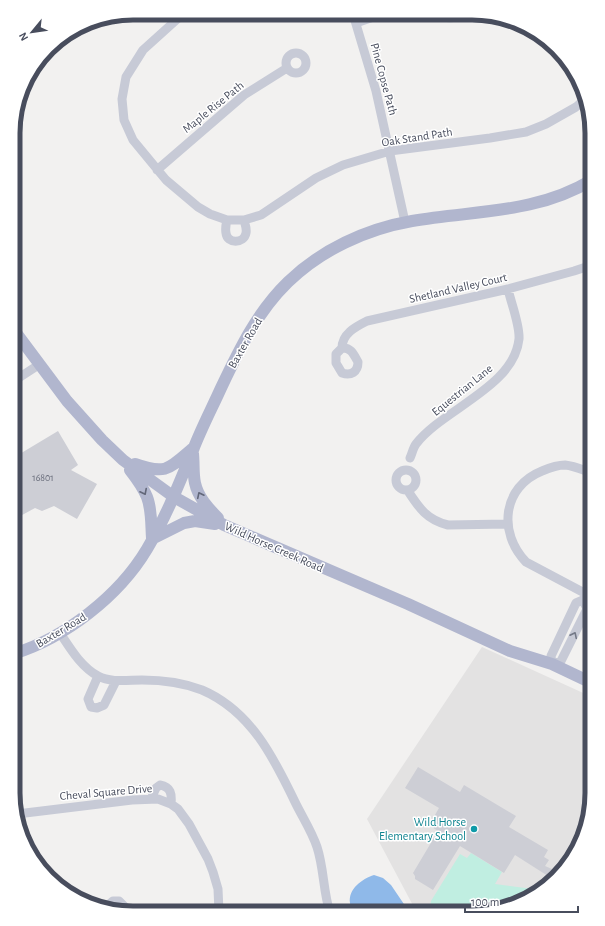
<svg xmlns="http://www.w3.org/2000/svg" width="605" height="926" viewBox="0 0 605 926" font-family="'Alegreya Sans',sans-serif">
  <rect width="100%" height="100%" fill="#f2f1f0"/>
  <path fill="#e3e2e2" d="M482,647l110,50v104l-2,7 -19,44 3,2 -7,12 -49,38 -46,9h-55l-50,-94z"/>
  <path fill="#c0eee1" d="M471,853l31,19 -7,12 38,5v4l-15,11 -46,9h-41l-1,-6 1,-6 29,-47 7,4z"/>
  <path fill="#8fb9e9" d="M374,875l9,3 8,7 19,28h-57c-1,-3 -3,-7 -3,-10 -2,-14 12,-24 24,-28z"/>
  <path fill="#cdced5" d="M58,431l20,34 -7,5 26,14 -20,35 -23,-13 -12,5 -7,-3 -22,12 1,-73 4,8z
    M418,767l42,25 4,-7 52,31 -7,11 39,23 -4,7 5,3 -4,6 7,3 -4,7 -33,-21 -11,18 -44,-27 -27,44 -18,-11v-3l-2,-3 25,-42 -9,-6 10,-17 -34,-20z"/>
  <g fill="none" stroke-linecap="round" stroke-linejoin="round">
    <path stroke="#c7cad6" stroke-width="9" d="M184,13l-41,37 -17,27 -4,22 2,21 9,20 33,40 32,27 12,7 17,6h17l17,-5 55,-37 27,-13 47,-14 100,-13 36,-6 20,-8 30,-17 9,-8
      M353,14l23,77 29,131
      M415,14c24,5 46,5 70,0
      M356,23l26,-9
      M286 63a10 10 0 1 1 20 0a10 10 0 1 1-20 0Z
      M157,170l87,-75 43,-27
      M227,220c-1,4 -2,8 -1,13 1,11 18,11 20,0 1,-4 -1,-9 -2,-13
      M342,348c0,-14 13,-21 25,-27l141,-32 66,-18 18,-6
      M342,348c9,-1 12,7 16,14 0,10 -7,14 -16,11l-6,-10v-9z
      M14,379l6,-2 20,-13
      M410,458c2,-4 3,-10 6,-14 27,-35 98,-57 103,-105 1,-14 -8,-36 -11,-50
      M396 480a10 10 0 1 1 20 0a10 10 0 1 1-20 0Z
      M408,491c11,17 19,29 40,34l59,-1
      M592,597l-66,-35c-28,-29 -24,-75 16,-91 7,-3 15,-6 23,-6 10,1 18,5 27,8
      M583,600l4,9 -26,52 -9,3 -1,-8 25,-53 7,-3 3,-6
      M60,633c10,15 21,34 38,43 13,7 30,4 44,4 20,0 42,3 60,10 49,21 72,68 94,114 7,14 16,28 21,43 7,21 6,44 13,66
      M98,676l-10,23 3,8 6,1 7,-3 12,-24
      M151,799l5,-11 4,-3c11,2 12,9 11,19
      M17,814l115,-14 26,-1 13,5 7,5 11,15 19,35 5,13 5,17 1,23
      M106,907l7,-6h6l6,6v5"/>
    <path stroke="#b1b6ce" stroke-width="12" d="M14,330l53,71 35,39 21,20 51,37 50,28 184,79 102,47 42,13 40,19
      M193,454c1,9 0,20 2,29 3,14 13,25 23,35
      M135,464c31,11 34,5 57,-15
      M130,470c7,9 13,17 17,27 5,13 4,28 5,41
      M152,539l32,-16 11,-2 20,3
      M13,654c52,-16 106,-58 134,-105 19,-32 32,-65 46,-99 8,-21 19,-42 28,-62 18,-38 36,-76 67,-106 33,-32 78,-53 124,-61 63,-11 124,-7 180,-41"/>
  </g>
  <defs><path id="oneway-chevron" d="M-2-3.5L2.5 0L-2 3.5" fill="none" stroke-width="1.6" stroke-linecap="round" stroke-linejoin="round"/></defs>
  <g stroke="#626779">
    <use href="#oneway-chevron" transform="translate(144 492) rotate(63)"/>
    <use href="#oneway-chevron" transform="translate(200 495) rotate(-116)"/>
  </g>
  <use stroke="#747987" href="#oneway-chevron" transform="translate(574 635) rotate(-64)"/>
  <circle fill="#0f9aa8" stroke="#fff" stroke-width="1.5" cx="474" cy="829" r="4"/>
  <g text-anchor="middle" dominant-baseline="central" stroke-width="3" stroke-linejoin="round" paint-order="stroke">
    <g font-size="10" fill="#696d7b">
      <text x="43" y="478">16801</text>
    </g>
    <g font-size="12" fill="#484d5d" stroke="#fff">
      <text transform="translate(384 79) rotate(75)">Pine Copse Path</text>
      <text transform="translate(213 107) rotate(-39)">Maple Rise Path</text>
      <text transform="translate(417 137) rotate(-9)">Oak Stand Path</text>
      <text transform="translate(458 288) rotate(-13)">Shetland Valley Court</text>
      <text transform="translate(245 343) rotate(-60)">Baxter Road</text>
      <text transform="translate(462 390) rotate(-39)">Equestrian Lane</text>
      <text transform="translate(274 547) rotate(24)">Wild Horse Creek Road</text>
      <text transform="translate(61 630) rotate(-31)">Baxter Road</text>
      <text transform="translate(106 792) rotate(-5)">Cheval Square Drive</text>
    </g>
    <g font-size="12" fill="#0d838f" stroke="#fff" text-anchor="end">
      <text x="466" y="822">Wild Horse<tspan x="466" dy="14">Elementary School</tspan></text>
    </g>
  </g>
  <path d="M0 0H605V926H0ZM133 20H472A113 113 0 0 1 585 133V793A113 113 0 0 1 472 906H133A113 113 0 0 1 20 793V133A113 113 0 0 1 133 20Z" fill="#fff" fill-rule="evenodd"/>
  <path fill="none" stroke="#484d5d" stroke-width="5" d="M133 20H472A113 113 0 0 1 585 133V793A113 113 0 0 1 472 906H133A113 113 0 0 1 20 793V133A113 113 0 0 1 133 20Z"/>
  <g transform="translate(32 32) rotate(241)" stroke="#ffffff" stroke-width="3" paint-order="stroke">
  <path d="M0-3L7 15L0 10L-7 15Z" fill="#484d5d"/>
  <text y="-6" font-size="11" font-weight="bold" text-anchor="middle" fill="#484d5d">N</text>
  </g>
  <path d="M465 906v6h113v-6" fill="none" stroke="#484d5d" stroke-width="2"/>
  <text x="471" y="906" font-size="12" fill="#484d5d" stroke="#ffffff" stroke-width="3" paint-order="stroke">100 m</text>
</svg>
